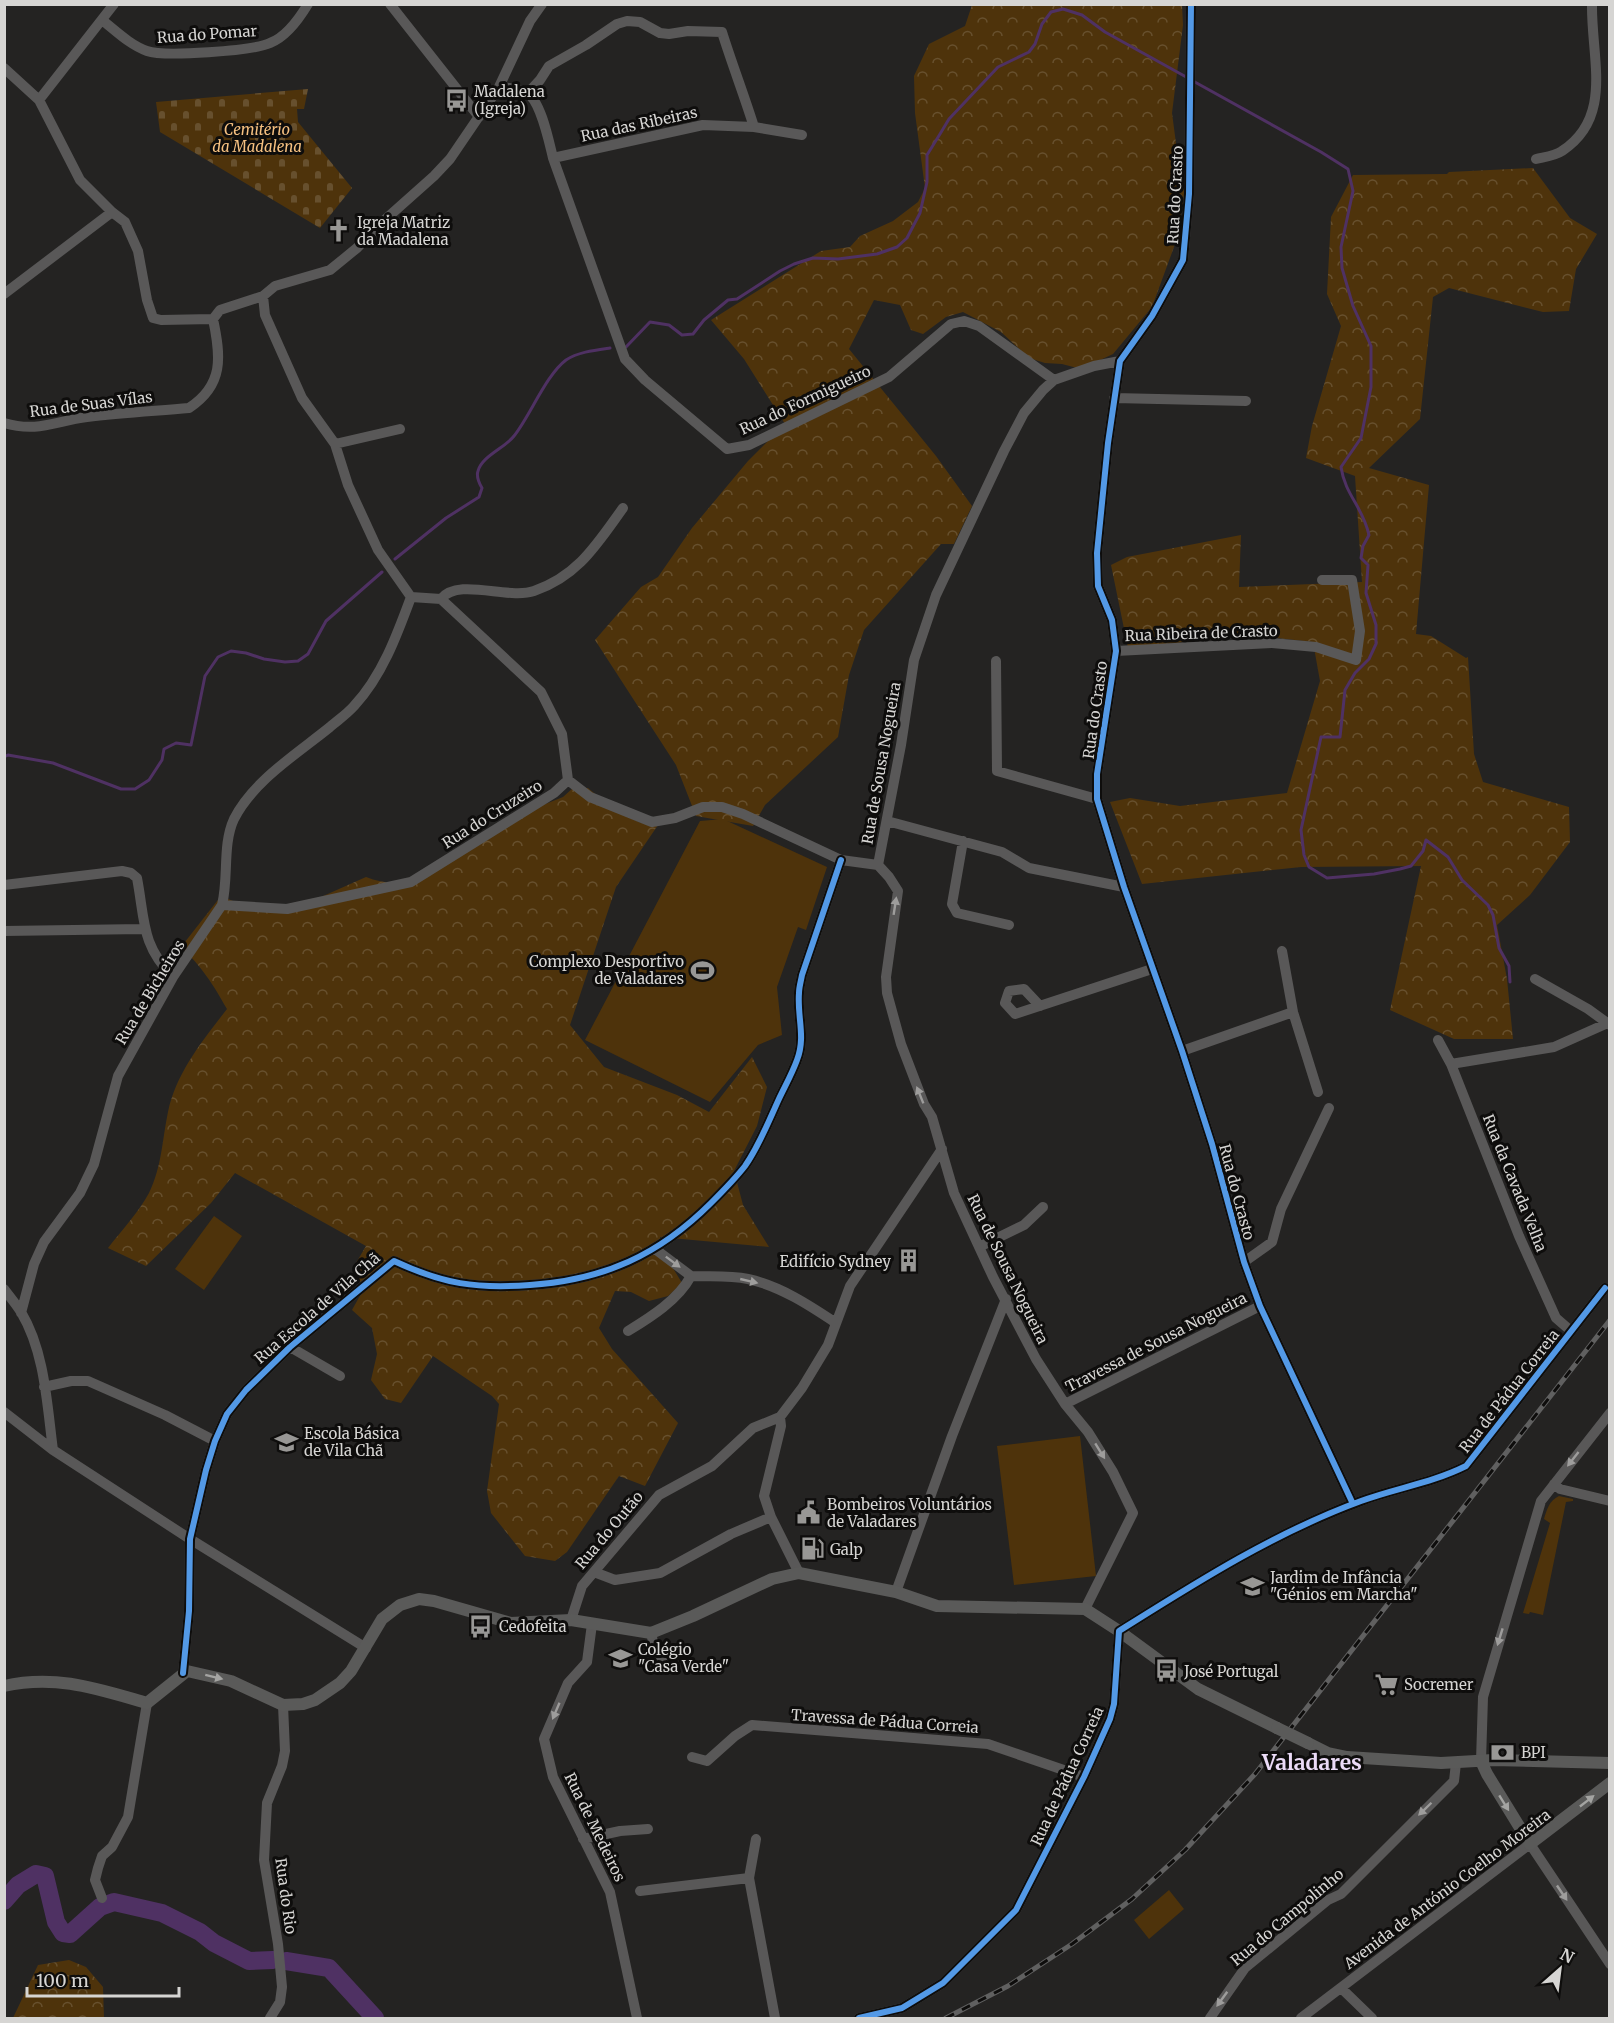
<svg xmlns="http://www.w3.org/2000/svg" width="1614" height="2023" viewBox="0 0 1614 2023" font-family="Merriweather,serif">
  <defs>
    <pattern id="forest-crowns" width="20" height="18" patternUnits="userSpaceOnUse" patternTransform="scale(1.5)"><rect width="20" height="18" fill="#4e330b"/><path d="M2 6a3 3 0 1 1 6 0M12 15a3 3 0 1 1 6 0" fill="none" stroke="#67502e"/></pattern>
    <pattern id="cemetery-stones" width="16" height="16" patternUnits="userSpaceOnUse" patternTransform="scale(1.5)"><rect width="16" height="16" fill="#4e330b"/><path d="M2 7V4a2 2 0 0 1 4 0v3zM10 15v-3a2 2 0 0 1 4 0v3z" fill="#67502e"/></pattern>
  </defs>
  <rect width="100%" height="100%" fill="#242322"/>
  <path fill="#4e330b" d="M723,819l104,48 -21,63 -8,-3 -21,60 5,48 -24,10 -48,57 -125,-62 115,-219z
    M214,1216l28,20 -38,54 -29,-21z
    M1080,1436l16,140 -82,9 -17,-139z
    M1559,1496l14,3v2l-7,1 -23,113 -13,-3 -1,2 -6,-1 27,-90 -6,-4c3,-10 5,-18 15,-23z
    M1169,1890l15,19 -35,30 -15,-19z"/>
  <path fill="url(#forest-crowns)" d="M972,5h210l1,20 -11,88 5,38 11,29 -14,67 -22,60 -39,47 -32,15 -19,-5 -17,-1 -16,-5 -28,-26 -38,-20 -17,5 -23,17 -12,-4 -11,-25 -26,-5 -25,49 87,107 36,50 -18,38h-13l-77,86 -15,45 -11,62 -73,68 -12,21 -57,-10 -20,-51 -81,-125 46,-53 17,-10 34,-49 56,-67 37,-37 -41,-65 -33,-39 110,-69 29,-4 10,-11 33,-15 25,-19 7,-14 -10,-75 -1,-37 15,-32 36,-18z
    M1533,168l37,50 27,16 -21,35 -7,42 -26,1 -94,-24 -16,9 -13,122 -51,49 60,17 -13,149 15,2 35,22 2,-1 6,97 9,28 86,25 1,35 -40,53 -33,30 10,54 6,60h-59l-64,-29 31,-144 -120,1 -159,17 -32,-82 20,-4 50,8 107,-13 33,-112 -7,-39 -65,-7 -120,13 -17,-83 16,-8 114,-22 -2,52 123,-5 -7,-106 -49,-18 6,-32 29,-100 -14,-32 4,-77 22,-42 94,-1 2,-2z
    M573,788h15l29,24 24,11 17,2 -42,62 -46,138 34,42 73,28 32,17 43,-55 15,30 -10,39 -23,45 9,34 26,42 -109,-10 5,18 17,28 -14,13 -19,5 -18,-9 -16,-1 -16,37 13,21 66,74 -33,63 -26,-10 -52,76 -12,9 -30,-5 -34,-43 -4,-22 12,-87 -7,-8 -59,-40 -32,47 -16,-4 -14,-19 6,-26 -5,-26 -20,-18 10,-18 -6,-29 10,-17 -131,-73 -24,30 -65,63 -38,-18c13,-17 31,-36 41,-55 13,-27 13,-52 19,-81 8,-39 35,-72 59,-103 -14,-25 -25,-42 -46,-62l40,-51 36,15 64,-14 45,-20c21,8 31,6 52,0l125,-72 20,-8z
    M69,1960l17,7 17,20 1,31h-91l25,-53z"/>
  <path fill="url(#cemetery-stones)" d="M308,89l-4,20h-7l1,13 54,66 -32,40 -160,-96 -4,-30z"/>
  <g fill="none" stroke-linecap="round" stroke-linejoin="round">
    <path stroke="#4f3163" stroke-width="3" d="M1193,81l128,71 27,17 5,22 -12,56 1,21 11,38 18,40v41l-10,51 -20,29c4,28 22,40 28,68l-6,11 -2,12 7,7 -2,28 10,32v19l-7,15 -14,14 -10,17 -5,47h-19l-20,93 3,25 5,12 18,11 47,-4 26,-5 11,-3 12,-15 3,-11 22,17 14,23 26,25 5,10 6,33 10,18 1,16
      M626,347l24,-25 19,3 13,10 11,-1 11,-14 24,-20 9,-1 43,-28 14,-7 19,-6 25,1 39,-5 20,-7 10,-9 13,-25 7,-31v-27l13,-21 9,-15 49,-52 31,-15 6,-8 7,-20 9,-12 12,-3 19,6 23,17 83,46
      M395,559l51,-41 33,-21 3,-9c-3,-5 -6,-11 -4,-17 4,-15 27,-23 36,-35 16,-20 32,-61 52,-76 12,-8 30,-10 44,-12
      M4,757l4,-2 45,8 68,26h14l14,-9 13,-20 2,-11 12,-6 15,2 14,-69 13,-19 13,-6 15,2 18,6 21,3 13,-1 10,-7 18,-33 56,-49"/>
    <path stroke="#4f3163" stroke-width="18" d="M4,1901l14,-16 18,-11 9,2 11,46 7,11 7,1 30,-27 14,-5 48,11 38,19 14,11 35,18 24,-1
      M286,1961l43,7 46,50"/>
    <path stroke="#595858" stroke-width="10" d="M390,4l89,113
      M1191,4l-2,190 -6,66 -31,56 -32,45 -12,82 -11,110 1,33 14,34 4,31 -19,123v25l27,88 58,164 30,93 32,118 16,44 93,198
      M102,20c14,11 28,25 45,31 17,6 106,0 123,-8 16,-6 29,-24 38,-39
      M4,68l35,32 41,80 32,32 13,10 13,29 9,49 6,18 8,2 52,-1 7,-9 43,-14 12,-10 55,-16 27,-22 22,-23 55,-49 16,-17 49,-72 31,-66 12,-17
      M499,87c9,1 21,1 28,6 14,8 22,49 26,65l72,201 20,21 82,69 22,-4 140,-68 62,-53 13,-3 15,5 75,54
      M528,93l12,-13 9,-14 37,-21 31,-21 10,-3 13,1 20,11 9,1 19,-3 34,1c10,32 22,63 32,95
      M39,100l75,-96
      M553,158l150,-33 51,2 48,8
      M1536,159c8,-2 19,-3 26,-8 52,-34 29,-93 30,-147
      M4,294l108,-82
      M263,296l2,19 37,83 33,46 13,41 30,65 33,47 30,2 100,93 21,42 6,46
      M1114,398l132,3
      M4,423c34,10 51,-2 83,-6 34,-4 68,-6 102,-9 35,-23 32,-51 24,-89
      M335,444l65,-15
      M441,599c17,-22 67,1 93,-8 44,-15 63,-47 89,-83
      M1116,651l156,-8 44,4 40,13 4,-29 -8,-51h-30
      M996,661l1,110 100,28
      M568,780l22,17 62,25 23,-4 28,-11h19l21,7 98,46 37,5
      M887,821l115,31 27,16 95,19
      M963,841l-11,63 5,9 52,12
      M878,865l11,12 9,14 -12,86 1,16 14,51 23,60 8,13 22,76 39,84 43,82 29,45 23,28 25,40 20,41 -48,96
      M878,865l23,-120 13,-85 22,-65 68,-144 20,-38 19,-23 11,-10 40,-14 26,-5
      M4,885l118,-14 9,2 6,5c8,42 4,67 36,99
      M222,905l65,4 124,-27 143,-89 14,-13
      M4,931l139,-2
      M1282,951l11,61 25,80
      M1535,979l53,30 22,16
      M1040,1006l-16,-17 -15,2 -4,12 10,11 137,-45
      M1438,1040l13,24 68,172 37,82 15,13
      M1182,1051l111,-39
      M1451,1064l103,-17 56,-25
      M979,1247l45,-22 19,-18
      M655,1249l36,27
      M1244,1262l28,-20 9,-33 48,-101
      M691,1276c19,1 38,-1 57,3 32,7 61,26 88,44
      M4,1289c6,8 12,15 17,23 24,40 26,93 32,138
      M21,1313l13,-49 10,-22 36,-49 14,-29 24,-88 55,-99 49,-72c7,-28 0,-60 12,-86 19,-38 64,-66 96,-92 8,-7 17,-13 24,-21 28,-30 43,-71 57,-109
      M628,1331c23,-14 50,-31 63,-55
      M290,1347l50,29
      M44,1387l27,-6h17l77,34 50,26
      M1065,1404l195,-98
      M4,1412l49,38 137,89 176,109
      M780,1417l1,9 -17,70 7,21 28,56
      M1554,1484l6,5 50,12
      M594,1572l21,8 45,-7 71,-39 40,-17
      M896,1592l56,-156 54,-137
      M571,1620l11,-34 77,-91 53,-29 41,-38 27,-11 22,-29 26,-43 22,-59 92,-137
      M592,1624l-5,38 -19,21 -24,56 9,38 57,115 27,126
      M651,1633l3,13 11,19
      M183,1673l6,-62 1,-72 16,-69 9,-29 12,-27 19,-24 44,-43 104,-86c49,23 82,28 136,24 74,-5 129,-30 181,-82 12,-12 24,-24 34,-37 14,-20 23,-43 33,-65 6,-13 14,-27 19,-41 9,-23 0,-43 2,-67 0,-6 2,-12 3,-18l39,-115
      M692,1757l15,4 28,-25 17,-11 236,19 96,33
      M1481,1761l2,-64 58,-196 69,-88
      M583,1839l37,-8 28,-2
      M756,1839l-7,39 26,140
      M640,1891l109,-13
      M102,1898l-7,-18 3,-12 4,-12 10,-9 16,-30 19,-114
      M1341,1988l31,30
      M270,2018l10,-16 2,-15 -4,-43 -14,-84 3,-57 15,-37 3,-15 -2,-46
      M859,2018l43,-10 41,-25 73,-73 68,-133 26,-58 4,-15 5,-73c78,-49 155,-98 242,-130 35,-13 71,-18 105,-35l139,-178
      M1210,2018l35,-50 83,-68 13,-6 113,-113 2,-18
      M1301,2018l229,-174 80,120"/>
    <path stroke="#5a5a59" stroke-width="12" d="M4,1686c52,-12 94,3 143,17l40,-32 44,10 52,24 20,-1 12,-4 25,-17 11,-12 31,-52 18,-14 19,-6 15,2 77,22 60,-3 80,13 42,-17 79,-37 27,-6 97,19 41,14 148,3 34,22 79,58 79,39
      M1308,1743l20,10 19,4 94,6 52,-3 117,3
      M1481,1761l6,13 43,70 80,-61"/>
    <defs>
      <path id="rail" d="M946,2018l62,-32 64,-42 60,-45 53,-49 70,-76 355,-454"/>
    </defs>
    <use href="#rail" stroke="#606060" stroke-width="5"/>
    <use href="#rail" stroke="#0e0d0c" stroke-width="3" stroke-dasharray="9" stroke-linecap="butt"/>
    <path stroke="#5a5a59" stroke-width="12" d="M1277,1728l31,15"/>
    <defs>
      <path id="cycleway" d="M1191,4l-2,190 -6,66 -31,56 -32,45 -12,82 -11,110 1,33 14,34 4,31 -19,123v25l27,88 58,164 30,93 32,118 16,44 93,198
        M183,1673l6,-62 1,-72 16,-69 9,-29 12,-27 19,-24 44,-43 104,-86c49,23 82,28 136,24 74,-5 129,-30 181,-82 12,-12 24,-24 34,-37 14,-20 23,-43 33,-65 6,-13 14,-27 19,-41 9,-23 0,-43 2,-67 0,-6 2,-12 3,-18l39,-115
        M859,2018l43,-10 41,-25 73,-73 68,-133 26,-58 4,-15 5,-73c78,-49 155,-98 242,-130 35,-13 71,-18 105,-35l139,-178"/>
    </defs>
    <use href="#cycleway" stroke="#0e0d0c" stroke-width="10"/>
    <use href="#cycleway" stroke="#5399e6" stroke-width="6"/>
  </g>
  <defs><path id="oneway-solid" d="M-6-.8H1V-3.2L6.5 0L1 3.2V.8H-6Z" transform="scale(1.5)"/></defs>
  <g fill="#9e9d9c">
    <use href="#oneway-solid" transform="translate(895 906) rotate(-81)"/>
    <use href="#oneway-solid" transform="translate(920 1095) rotate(-112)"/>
    <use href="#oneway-solid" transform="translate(673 1262) rotate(37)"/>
    <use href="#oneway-solid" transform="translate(749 1281) rotate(13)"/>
    <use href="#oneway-solid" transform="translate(1100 1451) rotate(58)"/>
    <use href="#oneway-solid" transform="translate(1573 1459) rotate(128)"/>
    <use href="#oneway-solid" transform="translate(1500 1637) rotate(107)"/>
    <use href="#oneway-solid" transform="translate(556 1711) rotate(113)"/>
    <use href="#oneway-solid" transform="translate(1425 1809) rotate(136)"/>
    <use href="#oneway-solid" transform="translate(1562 1893) rotate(56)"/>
    <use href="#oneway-solid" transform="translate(1222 1999) rotate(126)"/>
  </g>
  <g fill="#a4a4a2">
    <use href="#oneway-solid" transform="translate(214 1677) rotate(14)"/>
    <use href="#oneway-solid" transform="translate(1587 1801) rotate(-38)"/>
    <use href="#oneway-solid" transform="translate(1504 1803) rotate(58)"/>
  </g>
  <defs>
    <symbol id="bus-bare" viewBox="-9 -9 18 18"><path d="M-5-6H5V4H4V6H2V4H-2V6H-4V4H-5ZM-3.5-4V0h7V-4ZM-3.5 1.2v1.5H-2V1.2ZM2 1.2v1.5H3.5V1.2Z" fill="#989795" stroke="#0e0d0c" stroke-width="2.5" paint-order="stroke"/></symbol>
    <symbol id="church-bare" viewBox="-9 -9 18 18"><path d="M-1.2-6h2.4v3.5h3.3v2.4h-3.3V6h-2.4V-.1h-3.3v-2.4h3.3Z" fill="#989795" stroke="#0e0d0c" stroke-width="2.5" paint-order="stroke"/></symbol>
    <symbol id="stadium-bare" viewBox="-9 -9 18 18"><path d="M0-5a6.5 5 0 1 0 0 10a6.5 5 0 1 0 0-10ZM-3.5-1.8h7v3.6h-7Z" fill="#989795" stroke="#0e0d0c" stroke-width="2.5" paint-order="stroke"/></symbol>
    <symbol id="building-bare" viewBox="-9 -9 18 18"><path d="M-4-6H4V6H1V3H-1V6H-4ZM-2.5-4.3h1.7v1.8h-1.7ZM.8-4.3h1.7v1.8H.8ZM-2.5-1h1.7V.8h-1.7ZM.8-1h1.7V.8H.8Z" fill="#989795" stroke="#0e0d0c" stroke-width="2.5" paint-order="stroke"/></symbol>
    <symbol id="school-bare" viewBox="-9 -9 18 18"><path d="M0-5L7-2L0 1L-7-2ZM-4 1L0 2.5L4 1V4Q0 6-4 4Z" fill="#989795" stroke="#0e0d0c" stroke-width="2.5" paint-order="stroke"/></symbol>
    <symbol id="civic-bare" viewBox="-9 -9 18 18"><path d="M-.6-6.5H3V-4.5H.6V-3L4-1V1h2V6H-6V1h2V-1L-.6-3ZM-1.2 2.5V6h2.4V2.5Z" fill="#989795" stroke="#0e0d0c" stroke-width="2.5" paint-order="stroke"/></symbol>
    <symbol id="fuel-bare" viewBox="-9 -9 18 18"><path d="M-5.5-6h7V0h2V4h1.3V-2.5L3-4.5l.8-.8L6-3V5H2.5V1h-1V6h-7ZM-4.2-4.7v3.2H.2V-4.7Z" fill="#989795" stroke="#0e0d0c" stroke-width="2.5" paint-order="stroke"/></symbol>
    <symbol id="supermarket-bare" viewBox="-9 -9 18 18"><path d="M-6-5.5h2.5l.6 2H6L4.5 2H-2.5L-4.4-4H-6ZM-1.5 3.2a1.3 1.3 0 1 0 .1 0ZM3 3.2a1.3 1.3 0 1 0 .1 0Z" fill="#989795" stroke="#0e0d0c" stroke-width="2.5" paint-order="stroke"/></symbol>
    <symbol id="bank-bare" viewBox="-9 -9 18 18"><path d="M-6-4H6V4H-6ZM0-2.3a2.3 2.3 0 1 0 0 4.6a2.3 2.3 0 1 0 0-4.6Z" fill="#989795" stroke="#0e0d0c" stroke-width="2.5" paint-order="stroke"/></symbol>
  </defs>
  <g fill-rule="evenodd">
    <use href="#bus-bare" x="440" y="84" width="33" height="33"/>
    <use href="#church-bare" x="322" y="214" width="33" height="33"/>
    <use href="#stadium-bare" x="686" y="954" width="33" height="33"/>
    <use href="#building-bare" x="892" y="1244" width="33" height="33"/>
    <use href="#school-bare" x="270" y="1426" width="33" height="33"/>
    <use href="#civic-bare" x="792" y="1496" width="33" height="33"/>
    <use href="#fuel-bare" x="796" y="1532" width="33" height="33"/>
    <use href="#school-bare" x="1236" y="1570" width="33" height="33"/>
    <use href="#bus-bare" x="464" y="1610" width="33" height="33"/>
    <use href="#school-bare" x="604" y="1642" width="33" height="33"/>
    <use href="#bus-bare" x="1150" y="1654" width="33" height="33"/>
    <use href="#supermarket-bare" x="1370" y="1668" width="33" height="33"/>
    <use href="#bank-bare" x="1486" y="1736" width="33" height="33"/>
  </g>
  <g text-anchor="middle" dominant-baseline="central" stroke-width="6" stroke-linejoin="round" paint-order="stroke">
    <g font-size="15" fill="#d6d5d3" stroke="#0e0d0c">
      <text transform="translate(207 34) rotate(-4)">Rua do Pomar</text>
      <text transform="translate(639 124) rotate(-12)">Rua das Ribeiras</text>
      <text transform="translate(1175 195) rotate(-87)">Rua do Crasto</text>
      <text transform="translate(805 400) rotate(-25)">Rua do Formigueiro</text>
      <text transform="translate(91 404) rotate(-7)">Rua de Suas Vílas</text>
      <text transform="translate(1201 633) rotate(-2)">Rua Ribeira de Crasto</text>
      <text transform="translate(1095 710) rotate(-82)">Rua do Crasto</text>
      <text transform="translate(881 763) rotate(-80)">Rua de Sousa Nogueira</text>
      <text transform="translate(492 814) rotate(-32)">Rua do Cruzeiro</text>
      <text transform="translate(150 992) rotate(-59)">Rua de Bicheiros</text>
      <text transform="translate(1515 1183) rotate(68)">Rua da Cavada Velha</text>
      <text transform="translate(1237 1192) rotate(75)">Rua do Crasto</text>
      <text transform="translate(1008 1269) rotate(64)">Rua de Sousa Nogueira</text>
      <text transform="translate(317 1308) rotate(-41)">Rua Escola de Vila Chã</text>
      <text transform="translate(1156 1342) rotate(-27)">Travessa de Sousa Nogueira</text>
      <text transform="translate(1509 1391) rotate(-52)">Rua de Pádua Correia</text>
      <text transform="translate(609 1530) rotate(-50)">Rua do Outão</text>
      <text transform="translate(885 1721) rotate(4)">Travessa de Pádua Correia</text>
      <text transform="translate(1067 1776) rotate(-65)">Rua de Pádua Correia</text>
      <text transform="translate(595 1827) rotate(64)">Rua de Medeiros</text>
      <text transform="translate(1447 1889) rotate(-37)">Avenida de António Coelho Moreira</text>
      <text transform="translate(286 1896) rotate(82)">Rua do Rio</text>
      <text transform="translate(1287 1917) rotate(-40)">Rua do Campolinho</text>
    </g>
    <g font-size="15" fill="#d6d5d3" stroke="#0e0d0c" text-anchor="start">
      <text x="474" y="91">Madalena<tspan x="474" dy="17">(Igreja)</tspan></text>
      <text x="357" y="222">Igreja Matriz<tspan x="357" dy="17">da Madalena</tspan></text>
      <text x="684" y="961" text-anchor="end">Complexo Desportivo<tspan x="684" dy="17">de Valadares</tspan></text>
      <text x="891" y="1261" text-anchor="end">Edifício Sydney</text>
      <text x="304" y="1433">Escola Básica<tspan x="304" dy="17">de Vila Chã</tspan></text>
      <text x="827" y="1504">Bombeiros Voluntários<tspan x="827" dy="17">de Valadares</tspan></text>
      <text x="830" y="1549">Galp</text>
      <text x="1270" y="1577">Jardim de Infância<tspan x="1270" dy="17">"Génios em Marcha"</tspan></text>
      <text x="499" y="1626">Cedofeita</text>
      <text x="638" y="1649">Colégio<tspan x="638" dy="17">"Casa Verde"</tspan></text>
      <text x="1184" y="1671">José Portugal</text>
      <text x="1404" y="1684">Socremer</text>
      <text x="1521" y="1752">BPI</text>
    </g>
    <g font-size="15" font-style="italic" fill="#f6c181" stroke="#0e0d0c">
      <text x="257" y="129">Cemitério<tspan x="257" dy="17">da Madalena</tspan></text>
    </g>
    <g font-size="21" font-weight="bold" fill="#ebdbf7" stroke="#0e0d0c">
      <text x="1312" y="1762">Valadares</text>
    </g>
  </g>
  <rect width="1614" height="2023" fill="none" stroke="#d6d5d3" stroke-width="12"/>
  <g transform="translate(1560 1969) rotate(28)" stroke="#0e0d0c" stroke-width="4.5" paint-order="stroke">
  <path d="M0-4.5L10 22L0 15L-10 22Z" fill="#d6d5d3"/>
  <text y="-9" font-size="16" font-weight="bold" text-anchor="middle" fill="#d6d5d3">N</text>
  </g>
  <path d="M27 1987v9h152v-9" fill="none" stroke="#d6d5d3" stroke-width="3"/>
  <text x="36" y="1987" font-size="18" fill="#d6d5d3" stroke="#0e0d0c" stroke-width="4.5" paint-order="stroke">100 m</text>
</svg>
